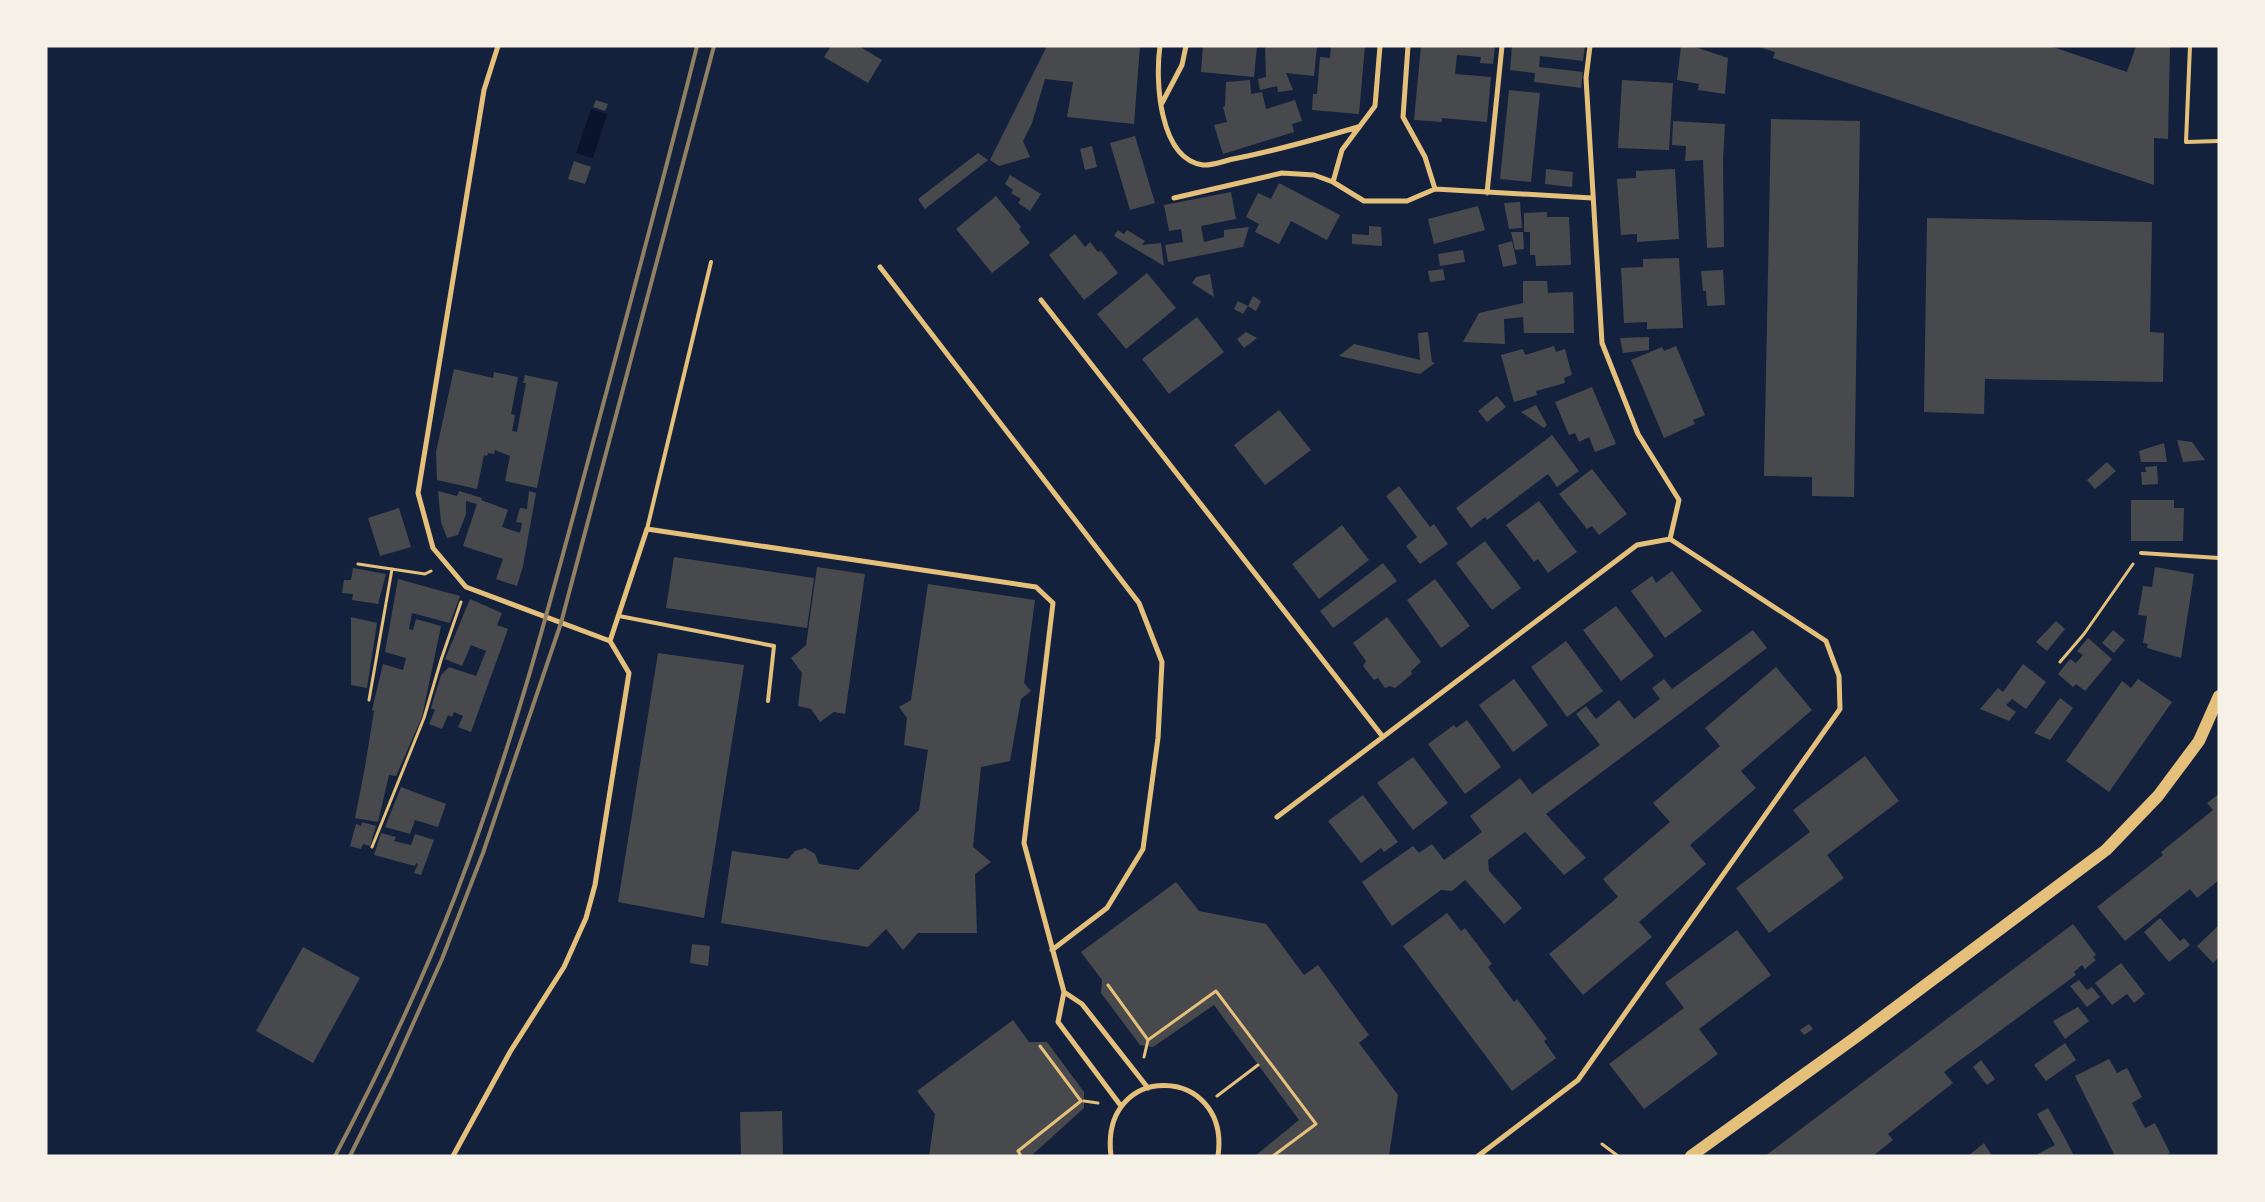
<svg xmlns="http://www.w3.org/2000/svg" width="2265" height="1202" viewBox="0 0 2265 1202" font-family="Cabin,sans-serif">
  <rect width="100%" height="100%" fill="#14213d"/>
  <path fill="#0b132b" d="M591,109l16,5 -14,44 -17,-5z"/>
  <path fill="#48494c" d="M831,46h28l23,14 -14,23 -44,-26z
    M1047,46h93l-6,78 -67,-7 6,-35 -28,-3 -13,44 -9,18 7,16 -31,9 -9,-6z
    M1203,46h54l-3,31 -53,-5z
    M1265,46h52l-3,30 -28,-3 7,17 -15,2 -1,-6 -17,4 -2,-11 8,-2z
    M1331,46h34l-6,68 -47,-4 1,-16h4l3,-37 10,1z
    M1421,46h74l-2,18 -13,-1 1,-6 -24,-2 -2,19 36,3 -4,45 -45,-4v4l-28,-2z
    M1512,46h73l-2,15 -43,-5 -1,11 44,5 -2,16 -47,-6 1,-9 -25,-3z
    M1681,46h11l36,12 -3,36 -27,-4 1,-6 -22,-4z
    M2050,46l77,26 9,-26h34l-2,93 -14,-1v47l-381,-127 2,-6 -16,-5z
    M1250,80l1,14 11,-2 4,17 29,-9 7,21 -10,3 2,8 -71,22 -9,-29 13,-3 -4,-15 2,-1 1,-24z
    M1622,80l51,3 -4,67 -51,-2z
    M1509,90l31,3 -9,89 -31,-3z
    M596,100l12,4 -3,7 -12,-4z
    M1771,119l89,2 -6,376 -42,-1v-19l-48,-1z
    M1673,121l52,3 -2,36 1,87 -17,1 -4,-88 -18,1 1,-15 -14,-1z
    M1135,136l20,67 -25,7 -20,-67z
    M1092,146l5,21 -12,3 -5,-21z
    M978,153l10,7 -63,49 -7,-10z
    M574,161l17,6 -6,17 -17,-5z
    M1546,169l27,3 -1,15 -27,-3z
    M1675,169l4,70 -42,3v-8l-16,1 -4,-56 19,-1v-7z
    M1010,175l31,19 -11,17 -12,-8 3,-4 -10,-6 2,-3 -8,-6z
    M1279,183l61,32 -13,25 -36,-19 -12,23 -24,-12 4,-8 -13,-7 12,-24 13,6z
    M1231,192l5,27 -35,7 3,16 20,-5v-7l25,-3 -6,20 -75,15 -3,-17 18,-3 -2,-13 -12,2 -5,-26z
    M996,196l25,31 -2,2 11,14 -38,30 -36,-44z
    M1520,202l2,26 -13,1 -5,-26z
    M1478,206l7,24 -51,14 -6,-25z
    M1547,212v5h22l2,48 -35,1 -1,-11h-5v-23h-6v-19z
    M1927,218l225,4 -2,110 14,1 -1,49 -178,-3 -1,35 -60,-2z
    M1369,226l12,1 1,19 -30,-2v-10l17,1z
    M1118,230l6,4 3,-4 18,11 -3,4 19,-2 3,23 -50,-30z
    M1511,232h12l1,17 -9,1z
    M1075,234l10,13 5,-5 8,10 3,-1 17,22 -34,27 -35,-45z
    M1512,241l5,23 -14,3 -5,-22z
    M1463,250l2,12 -25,4 -2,-12z
    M1679,258l4,70 -36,1v-7l-23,1 -3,-55 22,-1v-8z
    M1443,269l2,11 -15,2 -2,-11z
    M1723,270l2,35 -18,1 -1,-15h-3l-2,-20z
    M1147,273l29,35 -50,41 -29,-35z
    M1210,274l4,23 -22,-14 4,-6z
    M1523,281h24l1,12 25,-1 1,41h-50l-1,-16 -19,2 1,25 -42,-2 16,-29 44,-10z
    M1253,296l8,5 -5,10 -8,-5z
    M1238,301l10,5 -5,8 -9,-5z
    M1197,317l27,35 -55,42 -27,-35z
    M1246,332l11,6 -13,10 -7,-9z
    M1428,332l4,30 3,1 -15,11 -81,-18 15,-12 66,16 -2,-27z
    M1649,337v13l-26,3 -3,-15z
    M1554,346l2,6 9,-3 7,26 -8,3 1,5 -29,8 1,4 -23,7 -13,-47 22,-6 2,6z
    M1676,346l29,69 -12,5 2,4 -31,14 -33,-78 31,-13 2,4z
    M454,369l39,9 1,-6 24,5 -7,37 4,1 -3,16 5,1 9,-49h-3l2,-8 33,7 -21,106 -32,-7 5,-25 -15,-6 -1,4 -6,-1 -1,3 -3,-1 -7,34 -40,-9 -1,-28z
    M1592,387l24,57 -21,8 -6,-15 -10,5 -4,-9 -6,2 -14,-33z
    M1497,396l9,11 -19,15 -9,-11z
    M1536,405l11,20 -3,3 -23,-16z
    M1279,410l32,40 -46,35 -31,-40z
    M1552,435l27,36 -22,16 -9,-13 -61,46 -2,-3 -14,11 -15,-20z
    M2177,440l15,2 13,18 -22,2z
    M2164,443l3,19h-26l-2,-11z
    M2107,462l9,9 -21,18 -8,-9z
    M2157,466l1,18 -16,1 -1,-13h5l-1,-5z
    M1592,469l35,45 -28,21 -7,-9 -5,3 -28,-35z
    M1399,486l31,41 4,-3 14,20 -28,20 -14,-18 11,-9 -31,-41z
    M438,491l19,5 2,-5 23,7 -1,2 27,10 -6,17 18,6 2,-10 -6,-1 4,-14 7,1 2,-18 7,2 -13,73 -6,20 -21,-7 7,-20 -40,-13 14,-42 -11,-3v13l-8,21 -11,3 -6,-16z
    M2131,500h43v8h10l-1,33h-52z
    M1539,501l38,51 -29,21 -10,-14 -4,3 -28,-37z
    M399,508l12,39 -31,9 -12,-38z
    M1342,525l27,35 -50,39 -27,-35z
    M1485,541l36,47 -29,22 -36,-47z
    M674,557l140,21 -7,50 -141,-20z
    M1383,563l14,18 -64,47 -13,-17z
    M817,567l48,7 -20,140 -11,-2 -14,10 -9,-13 -13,-3 4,-33 -11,-15 15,-13z
    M2155,567l39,7 -13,84 -34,-10 1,-4 -5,-1 4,-27 -9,-1 5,-29 9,1z
    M353,568l33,6 -8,30 -26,-4 1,-6 -11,-1 2,-13h7z
    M1672,571l30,40 -37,27 -34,-47 21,-15 4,7z
    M398,579l62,17 -10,27 -38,-10 -3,16 4,1 3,-11 25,7 -19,91 -26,59 -7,-1 -11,47 -23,-4 10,-51 9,-56 -2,-1 11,-46 20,6 3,-12 -21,-6z
    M1435,579l35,47 -29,22 -34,-48z
    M928,584l107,16 -11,83 7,8 -10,8 -11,62 -29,6 -8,80 18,15 -16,12 2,59h-59l-15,17 -17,-21 -18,18 -147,-24 11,-72 56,8 7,-8 10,-3 10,6 4,10 39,6 61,-60 9,-60 -24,-5 3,-27 -8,-11 12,-7z
    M470,599l32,14 -5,12 11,4 -37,103 -13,-5 5,-11 -9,-4 -2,5 -4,-2 -6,14 -13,-5 6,-14 -4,-2 10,-33 8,-8 27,9 10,-25 -15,-6 -9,21 -17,-7z
    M1616,606l38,50 -33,25 -38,-51z
    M351,617l26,6 -10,65 -16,-3z
    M1387,617l34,45 -10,9 1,3 -17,14 -5,-2 -5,2 -7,-10 -4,2 -11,-14 3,-5 -13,-18z
    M2056,621l9,8 -18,22 -11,-9z
    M1753,630l14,18 -221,166 40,44 -22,17 -39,-43 -37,28 1,11 33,37 -18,16 -39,-44 -13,11 -11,-1 -49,36 -30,-44 51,-36 6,7 13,-9 12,16 38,-28 -12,-16 50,-38 12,16 68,-49 -24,-31 10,-8 10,13 23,-19 15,19 26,-20 -8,-11 12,-9 8,10z
    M2113,630l12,10 -11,13 -12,-10z
    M2088,638l24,21 -27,32 -9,-7 -3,3 -15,-13 12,-15 6,4 7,-8 -6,-4z
    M1566,641l37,50 -36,26 -36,-50z
    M658,653l86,12 -40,253 -86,-16z
    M2023,664l23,18 -20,27 -14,-10 -6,6 10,7 -7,9 -29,-12 18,-21 5,4z
    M1776,667l36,43 -71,61 15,17 -66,57 16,19 -67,58 13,15 -69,58 -34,-41 69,-57 -15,-18 67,-57 -17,-19 67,-57 -15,-18z
    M1514,679l34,46 -35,27 -34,-47z
    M2138,679l34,23 -63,90 -43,-31 56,-80 9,7z
    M2060,698l13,10 -23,32 -16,-7z
    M1467,720l34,47 -36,27 -37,-50 26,-19 2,3z
    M1865,756l34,45 -72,54 17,23 -75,55 -33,-45 74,-56 -17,-22z
    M1413,757l35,46 -35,27 -36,-47z
    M401,787l45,17 -8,23 -23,-7 -5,14 -25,-7z
    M2219,794v86l-22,18 -7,-9 -65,52 -28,-34 66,-52 -2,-3 52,-42 -6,-7z
    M1363,795l35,47 -14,10 -3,-4 -20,15 -33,-42z
    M362,822l14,4 -6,20 -7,-2 -2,5 -11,-3 6,-22 5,2z
    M381,833l15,4 -2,4 17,4 4,-11 19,6 -13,35 -7,-2 4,-9 -2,-1 -1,3 -41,-11z
    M1176,882l23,29 67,13 38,51 14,-10 51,70 -10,8 39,52 -9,61h-134l44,-36 -85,-115 -61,42 -13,-2 -39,-52 1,-13 -21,-28z
    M1447,913l14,18 4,-3 27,36 -4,3 26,35 3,-3 30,40 -3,2 12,17 -44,33 -109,-145z
    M2160,918l20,23 4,-3 6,7 -21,17 -25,-30z
    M2073,924l23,31 -3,2 3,3 -11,9 -3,-4 -8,7 2,3 -132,97 9,11 -65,51 5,6 -20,16h-108z
    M2219,925v32l-6,6 -16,-17z
    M1737,930l34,45 -72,54 19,25 -74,55 -35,-45 75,-56 -19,-25z
    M692,944l18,2 -2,20 -18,-3z
    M303,947l57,31 -47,85 -57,-32z
    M2121,963l24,31 -11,9 -7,-9 -15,11 -17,-22z
    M2079,980l8,10 5,-3 8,10 -13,10 -17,-21z
    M2078,1007l11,14 -24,18 -12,-18z
    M1013,1020l16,22h18l37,50v16l-53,48h-102l6,-42 -18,-23z
    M1809,1024l4,5 -9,6 -4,-5z
    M2065,1043l11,17 -30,21 -12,-16z
    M2109,1059l8,14 10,-5 15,29 -10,6 13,25 10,-5 15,30 -5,3h-50l-40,-80z
    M1981,1060l14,19 -8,6 -14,-18z
    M2048,1108l18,32 8,16h-40l21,-11 -18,-31z
    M782,1111l1,45h-42l-1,-44z
    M1984,1143l8,13h-24z"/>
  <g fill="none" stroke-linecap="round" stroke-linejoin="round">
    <path stroke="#e5c07b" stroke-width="3" d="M358,564l67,10 6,-3
      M2060,662l24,-28 49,-70
      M369,700l23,-131
      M372,847l52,-129 17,-58 20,-58
      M1108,985l40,55 68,-49 100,133 -43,32
      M1144,1057l4,-17
      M1217,1096l41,-31
      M1084,1101l14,2
      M1602,1144l16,12
      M1021,1156l-3,-5 63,-50 -41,-55"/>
    <path stroke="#e5c07b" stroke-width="4" d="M2190,46l-4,96 33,-1
      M647,529l64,-267
      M2141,553l78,5
      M619,616l155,30 -6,55"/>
    <path stroke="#e5c07b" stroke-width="5" d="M498,46l-14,44 -66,403 15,55 33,39 144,54
      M1160,46c-5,34 -1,113 43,119 8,1 21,-4 30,-6 42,-8 84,-20 125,-32
      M1408,46l-5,71 22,40 10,32
      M1590,46l-4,32 16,265 36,91 41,66 -9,39
      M1162,103l20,-38 4,-19
      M1333,182l9,-32 33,-44 5,-60
      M1487,193l15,-147
      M1174,198l108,-25 32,2 19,7 31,19h43l28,-12 157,9
      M880,267l259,336 23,59 -4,76 -15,111 -36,59 -55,42
      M1041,300l342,437
      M1277,817l360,-272 33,-6 156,102 13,35 1,33 -262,371 -100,76
      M1064,992l18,12 66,84
      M453,1156l57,-104 54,-85 22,-49 9,-33 34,-212 -19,-32 37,-112 389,58 17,16 -29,240 40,149 -6,30 63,84
      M1111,1156c-12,-96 120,-92 107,0"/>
    <path stroke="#e5c07b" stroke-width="12" d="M1691,1156l165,-119 250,-187 52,-54 41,-55 20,-45"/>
    <path stroke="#918062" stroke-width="4" d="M335,1156c45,-85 86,-172 121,-262 60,-156 101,-317 144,-478 33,-123 66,-246 97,-370
      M350,1156l41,-83 51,-114 41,-106 78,-230 153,-577"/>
  </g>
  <rect width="2265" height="1202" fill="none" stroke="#f6f1e7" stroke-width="95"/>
</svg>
